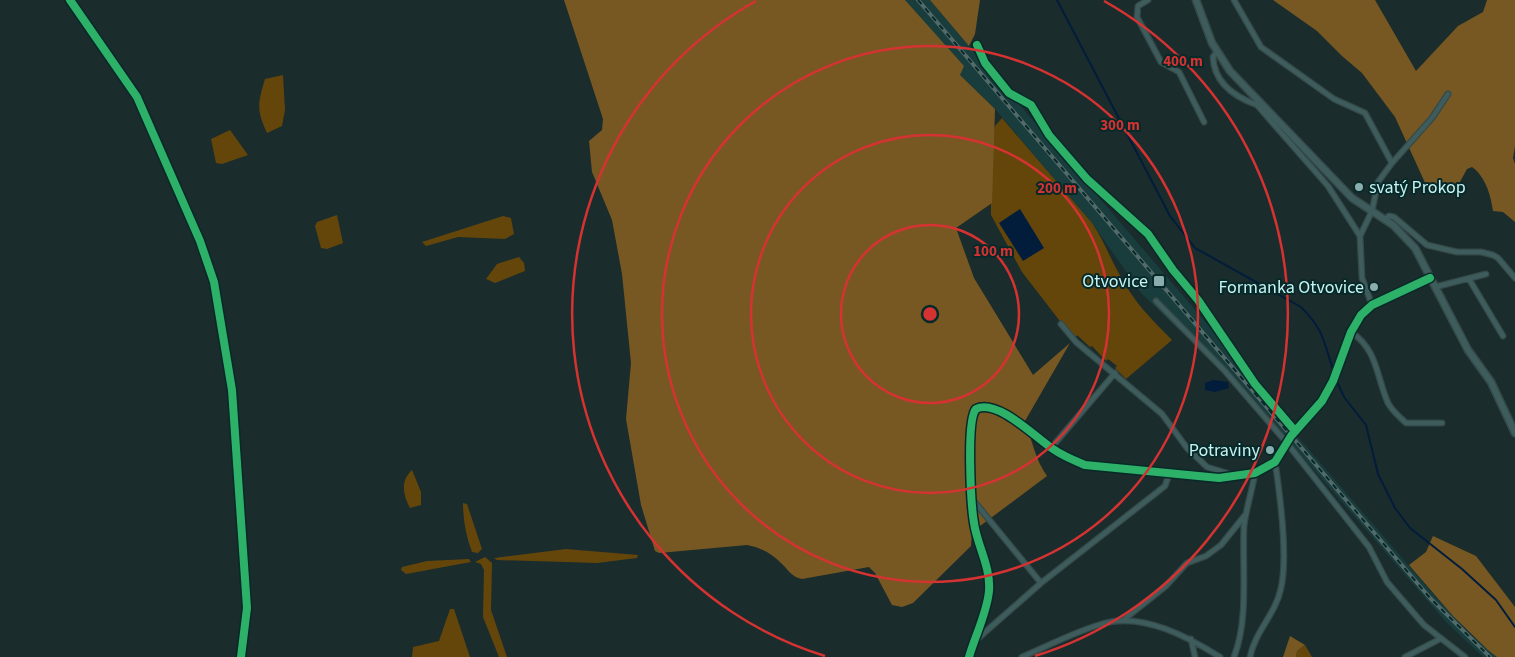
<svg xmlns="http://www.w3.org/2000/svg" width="1515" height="657" viewBox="0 0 1515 657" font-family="'Source Sans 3',sans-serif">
  <rect width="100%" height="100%" fill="#1a2c2c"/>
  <path fill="#193c3c" d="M905,0h25l273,319 89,111 142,165 36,39 27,23h-14l-37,-35 -217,-250 -47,-39 -41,-40 -49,-70 -97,-114 -35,-34z"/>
  <path fill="#64460b" d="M283,75l2,35 -3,16 -15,7c-11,-24 -9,-30 -2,-54z
    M1002,118l90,105c12,17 18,36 29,54 13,25 31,43 51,63l-46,39 -11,-11 2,-2 -9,-7 -2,2 -14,-15 -2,1 -13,-12 -1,2 -10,-8 -44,-57 -31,-57v-78l4,-11z
    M230,130l18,25 -26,9 -6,-1 -5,-24z
    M337,215l6,28 -16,6 -6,-1 -6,-22 2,-4z
    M503,216l8,2 3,16 -9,5 -47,-2 -32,9 -4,-4z
    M519,257l5,6 1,8 -30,12 -9,-4 11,-15z
    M412,470l9,22v13l-11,3c-7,-13 -10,-27 2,-38z
    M463,503l4,1 15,45 -4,4 -6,-1c-6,-16 -9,-32 -9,-49z
    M566,549l72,6 -1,3 -40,5 -100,-3 -3,-2z
    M485,557l7,6 -1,47 16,47h-8l-16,-40 1,-47 -3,-6 -6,-2z
    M469,559l2,3 -65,12 -5,-4 1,-3 25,-6z
    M450,609h4l16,48h-58l1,-10 26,-6z
    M1305,645l7,12h-16l1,-6z"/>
  <path fill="#785822" d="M564,0h341l59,66 -4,9 35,34 -3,94 -36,25 18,50 59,97 37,-32 -45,78c7,19 10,38 22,55l-75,56 -1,14 -58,57 -11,4 -10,-2 -17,-32 -6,-6 -67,12c-11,-2 -14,-10 -22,-17 -9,-9 -21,-15 -33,-17l-88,8 -4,-2 -14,-46 -15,-86 5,-56 -9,-89 -10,-54 -20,-48 -3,-31 13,-11 1,-11z
    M930,0h50l-5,34 -6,12z
    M1273,0h102l41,71 42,-45 25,-14 4,-12h28v146l-2,12 2,6v58l-12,-10 -10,-1c-2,-16 -8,-35 -21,-44l-5,2 -11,20 -15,5 -14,-7 -32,-70 -33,-44 -20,-17 -25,-25z
    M1433,536l43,20 39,51v50h-18l-9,-7 -35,-34 -44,-51 17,-13z
    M1290,636l15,9 -8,6 -1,6h-13z"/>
  <path fill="#021d3b" d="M1020,209l24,39 -21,13 -24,-38z
    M1213,380l15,2 1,6 -14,4 -10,-2v-7z"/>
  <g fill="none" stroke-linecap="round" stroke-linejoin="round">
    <path stroke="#021d3b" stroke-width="2" d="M1057,0l113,216 25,32 106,59c24,24 22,34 33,65
      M1336,379l8,18 22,28 12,49 17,34 15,20 52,41 34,31 19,27"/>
    <defs>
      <path id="minor" d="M1148,0l-10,6 -1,11 24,45 18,10 25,50
        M1234,0l27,47 73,52 31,14 27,50 -14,19 -6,29 -12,25
        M977,45l8,18 24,30 22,12 18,30 38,44 61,55 25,36 25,30 57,84 40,47
        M1217,52l-4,5c1,26 22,40 44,48
        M1258,100l-1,5 71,81 32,50 2,42 10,27
        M1392,163l40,-45 16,-24
        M1386,219l3,-3 5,1 33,28 30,7h24l12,3 5,3 17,20
        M1469,279l34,57
        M1435,287l51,-13
        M1156,301l68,69 63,73 82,104 18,35 37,43 41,32
        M1061,324l15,18 86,72 25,34 20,19 26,8
        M1351,332c27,18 25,44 37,71 4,8 12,14 18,20h36
        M1051,448l64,-75
        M973,500l68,83
        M1122,621l44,-35 21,-23 19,-7 15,-11 25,-31
        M1191,639l4,18
        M975,641l66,-58 124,-97 5,-14
        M1022,657c28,-12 54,-26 83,-34 39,-10 83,14 115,34
        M1234,657c15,-38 8,-90 10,-131 2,-17 8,-35 11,-53
        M1250,657c5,-26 26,-43 31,-69 7,-31 -1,-93 -6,-126
        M1405,657l35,-18"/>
      <path id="tertiary" d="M70,0l67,97 63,144 14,41 18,108 15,218 -6,49
        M969,657c6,-21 18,-44 20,-66 2,-24 -12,-46 -15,-68 -3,-18 -8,-103 2,-114 21,-11 60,29 77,40 10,7 20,11 32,16l134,13 36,-5 20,-11 16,-26 31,-35 11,-20 18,-49 10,-17 11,-10 58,-27"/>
      <path id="secondary" d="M1196,0l16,43 18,28 122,127 41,27 22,23 53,102 23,32 24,51"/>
    </defs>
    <use href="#minor" stroke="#354949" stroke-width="7"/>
    <use href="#tertiary" stroke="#354949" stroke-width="8"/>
    <use href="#secondary" stroke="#354949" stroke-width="9"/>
    <use href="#minor" stroke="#3e5c5c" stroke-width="4.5"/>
    <use href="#tertiary" stroke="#3e5c5c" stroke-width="5.5"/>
    <use href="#secondary" stroke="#3e5c5c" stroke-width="6"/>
    <defs>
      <path id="rail" d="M918,0l512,598 60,59"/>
    </defs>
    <use href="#rail" stroke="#536a6a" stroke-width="4"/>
    <use href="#rail" stroke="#082929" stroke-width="2" stroke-dasharray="5.5" stroke-linecap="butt"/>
    <defs>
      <path id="cycleway" d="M70,0l67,97 63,144 14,41 18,108 15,218 -6,49
        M977,45l8,18 24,30 22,12 18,30 38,44 61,55 25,36 25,30 57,84 40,47
        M969,657c6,-21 18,-44 20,-66 2,-24 -12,-46 -15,-68 -3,-18 -8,-103 2,-114 21,-11 60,29 77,40 10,7 20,11 32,16l134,13 36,-5 20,-11 16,-26 31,-35 11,-20 18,-49 10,-17 11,-10 58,-27"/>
    </defs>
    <use href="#cycleway" stroke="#082929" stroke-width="11"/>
    <use href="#cycleway" stroke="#2db169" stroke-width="8"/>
  </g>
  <g fill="none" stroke="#d53232" stroke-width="2.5">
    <circle cx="930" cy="314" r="89"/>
    <circle cx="930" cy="314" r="179"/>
    <circle cx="930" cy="314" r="268"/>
    <path d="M825 656A358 358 0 0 1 756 1M1104 1A358 358 0 0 1 1035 656"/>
  </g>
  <g fill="#89aead" stroke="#082929" stroke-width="2">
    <circle cx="1359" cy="187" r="5"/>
    <rect x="1153" y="275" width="12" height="12" rx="2.5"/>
    <circle cx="1374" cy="287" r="5"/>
    <circle cx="1270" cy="450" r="5"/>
  </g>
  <g text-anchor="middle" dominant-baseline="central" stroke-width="4" stroke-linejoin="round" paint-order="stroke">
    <g font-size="18" fill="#c5f4f3" stroke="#082929" text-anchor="end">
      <text x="1369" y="187" text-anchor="start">svatý Prokop</text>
      <text x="1148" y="281">Otvovice</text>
      <text x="1364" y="287">Formanka Otvovice</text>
      <text x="1260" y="450">Potraviny</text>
    </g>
  </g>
  <circle cx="930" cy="314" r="8" fill="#d53232" stroke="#082929" stroke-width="2.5"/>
  <g font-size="15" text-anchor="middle" font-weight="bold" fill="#d53232" stroke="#082929" stroke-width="4" stroke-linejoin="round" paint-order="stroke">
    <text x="1183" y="66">400 m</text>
    <text x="1120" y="130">300 m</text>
    <text x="1057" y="193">200 m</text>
    <text x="993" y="256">100 m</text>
  </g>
</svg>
